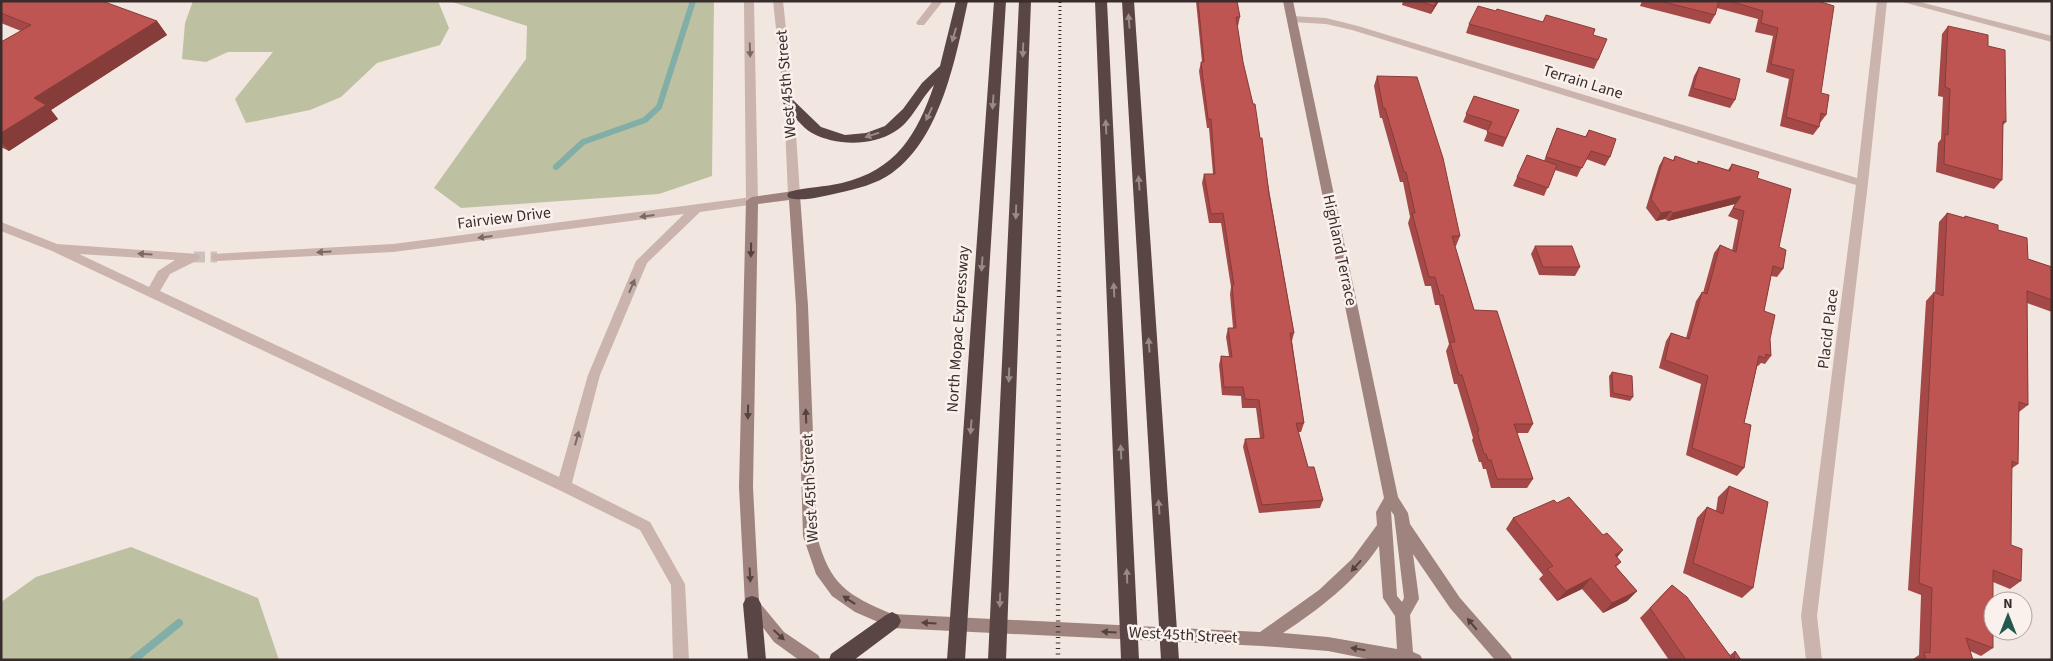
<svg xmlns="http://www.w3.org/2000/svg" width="2053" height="661" viewBox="0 0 2053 661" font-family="'Source Sans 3',sans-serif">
  <rect width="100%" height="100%" fill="#f2e6e1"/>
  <path fill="#bdc1a1" d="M193,1h245l11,27 -9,17 -63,18 -36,34 -31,13 -64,13 -11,-24 38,-47h-45l-22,10 -24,-3 3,-36z
    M449,1h265l-2,175 -53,18 -198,14 -27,-20 92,-129 1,-33z
    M131,547l127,51 21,62h-278v-58l35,-25z"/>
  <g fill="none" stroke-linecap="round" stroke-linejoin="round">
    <path stroke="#81aea6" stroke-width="6" d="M556,167l27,-25 62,-22 14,-13 34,-106"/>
    <path stroke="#81aea6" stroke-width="8" d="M133,660l46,-37"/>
    <path stroke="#cdc1bd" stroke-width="11" stroke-dasharray="11 5.5" stroke-linecap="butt" d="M194,257h23"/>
    <path fill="#cab4ad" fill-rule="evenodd" d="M933,1h10l-19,24h-6l-2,-2z
      M1877,1h10l-19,182 -51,433 5,44h-16l-5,-44 55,-431 -504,-155 -26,-6 -34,-2 -5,-3 5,-3 34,2 32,8 499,152z
      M1899,1h17l136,35v6z
      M752,197l6,4 -2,3 -56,8 -53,51 -47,112 -28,108 78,39 35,62 4,76h-16l-2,-75 -31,-55 -81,-40 -507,-239 -51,-20v-9l56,22 141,10 2,3 -2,3 -28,14 -10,17 399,186 29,-102 48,-114 48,-47 -291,38 -176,9 -4,-1 -2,-3 2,-3 180,-10zM79,254l96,6 -17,11 -9,16z"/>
    <path fill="#cab4ad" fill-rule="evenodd" d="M744,1h10l4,200 -6,4 -6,-4z
      M773,1h10l11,102 6,92 -6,4 -6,-4 -4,-92z"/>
    <path fill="#9e837e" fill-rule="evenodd" d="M1283,1h10l105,496 10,16 2,11 50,74 50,57 3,5h-18l-45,-52 -37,-54 6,45 -9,16 3,37 7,3 3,5h-50l-45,-9 -66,-5 -370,-18 -37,-16 -23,-16 -16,-22 -13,-38 -7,-230 -7,-106 -31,4 -5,283 6,115 25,30 34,23 3,5h-22l-25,-18 -29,-38 -6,-117 7,-286 6,-4 42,-6 6,4 8,111 9,230c13,49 30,59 75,78l368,18 59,-42 33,-31 25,-34 -1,-13 8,-14zM1391,511l3,4 10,83 -2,4 -5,-6zM1379,546l4,52 12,18 2,33 -69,-12 -45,-4c36,-24 71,-50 96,-87z"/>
    <path fill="#594543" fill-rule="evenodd" d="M956,1h12c-12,56 -27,137 -76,172 -15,11 -36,16 -54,20 -14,3 -35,9 -49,5l-2,-3 2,-3c17,-5 36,-5 53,-9 54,-13 75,-48 92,-98 -14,14 -22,37 -40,47 -22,14 -59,14 -82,1 -10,-5 -19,-19 -27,-27l-2,-3 2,-3h8l28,27 24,8 21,-2 19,-7 18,-17 19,-26 18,-17z
      M994,1h12l-41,659h-18z
      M1019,1h12l-25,659h-18z
      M1095,1h12l32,659h-18z
      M1122,1h12l45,659h-18z
      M752,596l6,2 3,6 5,56h-18l-5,-56 3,-6z
      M892,612l6,3 3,6 -3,6 -44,33h-25l2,-6 55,-39z"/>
    <path stroke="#392d2b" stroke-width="3" stroke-dasharray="1 3" stroke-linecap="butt" d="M1059,291l1,-290"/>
    <path stroke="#392d2b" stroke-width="4.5" stroke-dasharray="1 4.5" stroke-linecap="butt" d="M1058,660l1,-370"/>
  </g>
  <path fill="#a44947" d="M1,1l156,20 10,14 -116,75 7,9 -49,32 -8,-4v-105l20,-11 -20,-8z
    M1196,1h41l3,16 -2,9h-1l6,36 17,76 34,195 -2,8 12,82 -3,9h-3l10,35 15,33 -3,8 -61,5 -16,-66 2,-8 15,-1 -4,-30h-14l-1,-12 -19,-1 -3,-30 2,-9h8l-3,-19 2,-9h5l-3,-34 1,-7 -10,-64h-12l-7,-40 2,-9h9l-4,-46h-2l-8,-57 2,-9h1z
    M1403,1h36l-8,13 -29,-9z
    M1642,1h176l3,92 5,22 -6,8h-1v4l-6,8 -33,-9 9,-47 -23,-7 7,-36 -18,-4 3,-13 -41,-11 -2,7 -5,9 -70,-18z
    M1543,22l50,13 5,25 -4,9 -128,-36 3,-9z
    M1948,26l40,20 18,76 -3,3 -1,55 -8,9 -58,-17 2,-29 3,-4 2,-42 -5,-1 4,-62z
    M1699,67l36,33 -5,8 -42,-12 6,-20z
    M1377,76l83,160 -4,10h-1l19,64 59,114 -5,9h-11l16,46 -6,9h-36l-5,-19h-3l-2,-7h-2l-7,-22 1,-2 -16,-54h-3l-8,-33 3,-7 -10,-39h-4l-4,-19h-6l-17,-63 2,-6 -7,-35h-3l-18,-64h-2l-6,-32z
    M1474,96l45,14 -16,37 -19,-6 4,-10 -25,-9z
    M1557,128l28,9 4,-7 21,27 -5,9 -19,-7 -9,18 -22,-7 -11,26 -31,-10 14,-31 17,6 9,-24z
    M1675,156l22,8 1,-3 30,9 4,-6 25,14 22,69 4,22 -6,8 -6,-1 -7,35 6,28 1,17 -6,8 -4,-1 -3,3h-1l-13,57v45l-7,8 -51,-21 15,-71 -42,-16 7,-27 5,-8 15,5 10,-37 6,-9 1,1 11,-40 6,-8 12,6 6,-31 -10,-4 7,-12 -67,17 -3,-2 -9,2 -10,-13 13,-42 5,-9 9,3z
    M1947,213l16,5 2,-2 33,14 30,29 24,8v45l-25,-9 1,102 -9,7 -1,52 -7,5v76l10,36 -11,8 -17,-7v66l-12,8 -11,-5 3,9h-60v-1l6,-4 2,-60 -13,-5 18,-289 8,-9 1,1 4,-71z
    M1535,246l45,21 -5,9 -36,-1 -8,-21z
    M1612,372l21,25 -3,4 -20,-4 -1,-21z
    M1729,486l24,102 -11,10 -59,-25 14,-55 10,-11 9,4 2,-14z
    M1557,503l60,54 4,5 -5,5 21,24 -10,10 -24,12 -21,-24 -25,12 -18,-22 4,-4 -37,-46 7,-11z
    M1672,585l58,70 5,-4 6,9h-72l-29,-42z"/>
  <path fill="#863c39" d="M1437,1h2l-8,13 3,-8z
    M157,21l10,14 -116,75 7,9 -49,32 -8,-9v-9l33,-35z
    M1741,196l-6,8 -67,17 5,-8z
    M1671,211l-6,8 -9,2 5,-8z
    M1623,550l-9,11 1,-6z
    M1591,578l-9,11 -25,12 9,-10z
    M1637,591l-10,10 -24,12 9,-10z"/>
  <path fill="#bf5552" stroke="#863c39" d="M1,1h101l55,20 -123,77 12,7 -45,28v-91l30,-17 -30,-12z
    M1198,1h39l3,16h-4l7,45 10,42h2l5,34h2l7,56 25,139h-4l14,90h-8l12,44h6l9,33 -61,5 -17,-66 19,-1 -5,-38 -14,-1 -2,-12h-19l-3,-31 11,1 -4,-29h8l-4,-43h2l-11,-72 -12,1 -7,-40h11l-4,-55h-3l-7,-57h3z
    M1419,1h18l-3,5z
    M1660,1h59l-4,14z
    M1729,1h89l16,5 -13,87 8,2 -3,20 -5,-2 -2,14 -33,-10 8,-47 -23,-6 7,-36 -17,-5 2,-12z
    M1478,6l18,5 1,-2 46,13 3,-7 49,14 -2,6 14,4 -9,21 -129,-36z
    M1948,26l40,9v11l17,4 1,72 -3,-1 -1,59 -58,-16 1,-30 3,1 2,-46 -5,-2z
    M1699,67l41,12 -5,21 -42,-12z
    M1377,76l40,1 26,81 17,78h-8l22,74 23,1 36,113h-19l19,55h-36l-6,-19h-3l-2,-6h-2l-7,-23h2l-17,-56h-3l-9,-33h5l-12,-47h-3l-5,-18h-6l-17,-64h3l-9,-41h-2l-19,-64h-2z
    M1474,96l45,14 -13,28 -19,-6 5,-10 -26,-8z
    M1557,128l29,9 3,-7 27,9 -6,18 -19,-6 -9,17 -36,-11z
    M1527,155l30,10 -9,23 -31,-11z
    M1675,156l23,8v-3l32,10 2,-7 27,8 -2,6 34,11 -12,58 7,3 -3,19 -10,-3 -9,45 11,4 -5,24 1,17 -5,-2 -1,4 -6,-2 -15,67 7,2 -7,43 -52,-20 16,-72 -43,-16 6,-27 18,6 13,-47 5,2 13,-49 16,7 8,-41 -11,-3 8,-12 -68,17 -2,-2 -10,2 -10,-14 13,-42 10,4z
    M1947,213l18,5v-2l33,9v5l29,8 1,21 24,8v33l-25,-9 1,114 -9,-3 -1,62 -6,-3 -1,84 11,4 -1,32 -28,-11v78l-27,-10 7,22h-47l-2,-8 6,1 2,-65 -13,-5 15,-291 9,4z
    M1535,246h37l8,21h-37z
    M1612,372l20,4 1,21 -20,-4z
    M1729,486l39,16 -15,86 -60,-25 14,-56 16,7z
    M1569,497l34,38 4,-2 16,17 -8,5 6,7 -6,4 22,25 -25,12 -21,-25 -25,13 -19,-22 6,-3 -40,-48 41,-18 3,3z
    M1672,585l15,12 46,63h-47l-36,-52z
    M1735,651l6,9h-7z"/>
  <defs><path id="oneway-solid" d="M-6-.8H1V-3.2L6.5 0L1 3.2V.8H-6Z" transform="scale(1.25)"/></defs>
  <g fill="#998a87">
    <use href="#oneway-solid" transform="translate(1129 21) rotate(-94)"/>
    <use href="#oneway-solid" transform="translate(954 35) rotate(106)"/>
    <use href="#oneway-solid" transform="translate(1023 50) rotate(92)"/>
    <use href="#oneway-solid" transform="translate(993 102) rotate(94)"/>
    <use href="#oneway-solid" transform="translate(929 114) rotate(115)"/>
    <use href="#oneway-solid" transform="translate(1106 127) rotate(-93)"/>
    <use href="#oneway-solid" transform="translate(872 135) rotate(163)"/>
    <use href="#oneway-solid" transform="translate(1139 183) rotate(-94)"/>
    <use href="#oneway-solid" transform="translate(1016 212) rotate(92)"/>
    <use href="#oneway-solid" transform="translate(982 264) rotate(94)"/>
    <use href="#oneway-solid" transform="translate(1114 290) rotate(-93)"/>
    <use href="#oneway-solid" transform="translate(1149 345) rotate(-94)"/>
    <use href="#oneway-solid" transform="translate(1009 375) rotate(92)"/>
    <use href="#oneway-solid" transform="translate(971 427) rotate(94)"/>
    <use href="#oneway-solid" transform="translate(1121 452) rotate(-93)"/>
    <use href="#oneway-solid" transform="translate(1159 507) rotate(-94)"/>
    <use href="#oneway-solid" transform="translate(1127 576) rotate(-92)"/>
    <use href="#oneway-solid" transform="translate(1000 600) rotate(92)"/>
  </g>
  <g fill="#7a6a66">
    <use href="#oneway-solid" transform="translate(750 50) rotate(88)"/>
    <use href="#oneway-solid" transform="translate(647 216) rotate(173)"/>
    <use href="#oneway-solid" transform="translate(485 237) rotate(173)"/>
    <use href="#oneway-solid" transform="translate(324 252) rotate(177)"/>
    <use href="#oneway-solid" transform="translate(145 254) rotate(-176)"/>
    <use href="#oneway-solid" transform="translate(632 286) rotate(-67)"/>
    <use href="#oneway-solid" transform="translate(577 438) rotate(-75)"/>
  </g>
  <g fill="#524240">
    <use href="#oneway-solid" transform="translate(751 250) rotate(91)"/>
    <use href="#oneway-solid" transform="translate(748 412) rotate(91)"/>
    <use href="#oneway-solid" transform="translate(806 416) rotate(-92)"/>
    <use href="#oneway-solid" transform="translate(1356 566) rotate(132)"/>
    <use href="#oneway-solid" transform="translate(750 575) rotate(87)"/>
    <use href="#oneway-solid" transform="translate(849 600) rotate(-146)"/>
    <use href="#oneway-solid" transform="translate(929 623) rotate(-177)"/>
    <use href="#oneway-solid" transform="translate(1472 624) rotate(-130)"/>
    <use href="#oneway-solid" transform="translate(1109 632) rotate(-177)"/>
    <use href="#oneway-solid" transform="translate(779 635) rotate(43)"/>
    <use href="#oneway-solid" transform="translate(1358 649) rotate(-171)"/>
  </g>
  <g text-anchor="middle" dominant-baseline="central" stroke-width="5" stroke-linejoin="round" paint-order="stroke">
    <g font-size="16" fill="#392d2b" stroke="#faf1ed">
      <text transform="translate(1583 82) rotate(17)">Terrain Lane</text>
      <text transform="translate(786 84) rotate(-95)">West 45th Street</text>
      <text transform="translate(504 218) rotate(-7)">Fairview Drive</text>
      <text transform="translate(1340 250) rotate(78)">Highland Terrace</text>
      <text transform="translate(958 329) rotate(-86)">North Mopac Expressway</text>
      <text transform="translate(1828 329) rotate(-83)">Placid Place</text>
      <text transform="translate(810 488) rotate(-93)">West 45th Street</text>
      <text transform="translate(1183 635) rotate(3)">West 45th Street</text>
    </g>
  </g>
  <rect width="2053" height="661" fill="none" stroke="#392d2b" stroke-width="5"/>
  <g transform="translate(2008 616)"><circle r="24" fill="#faf1ed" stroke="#ada39f"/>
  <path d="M0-4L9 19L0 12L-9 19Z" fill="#235850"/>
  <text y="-8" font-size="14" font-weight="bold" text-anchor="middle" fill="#392d2b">N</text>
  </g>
</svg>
